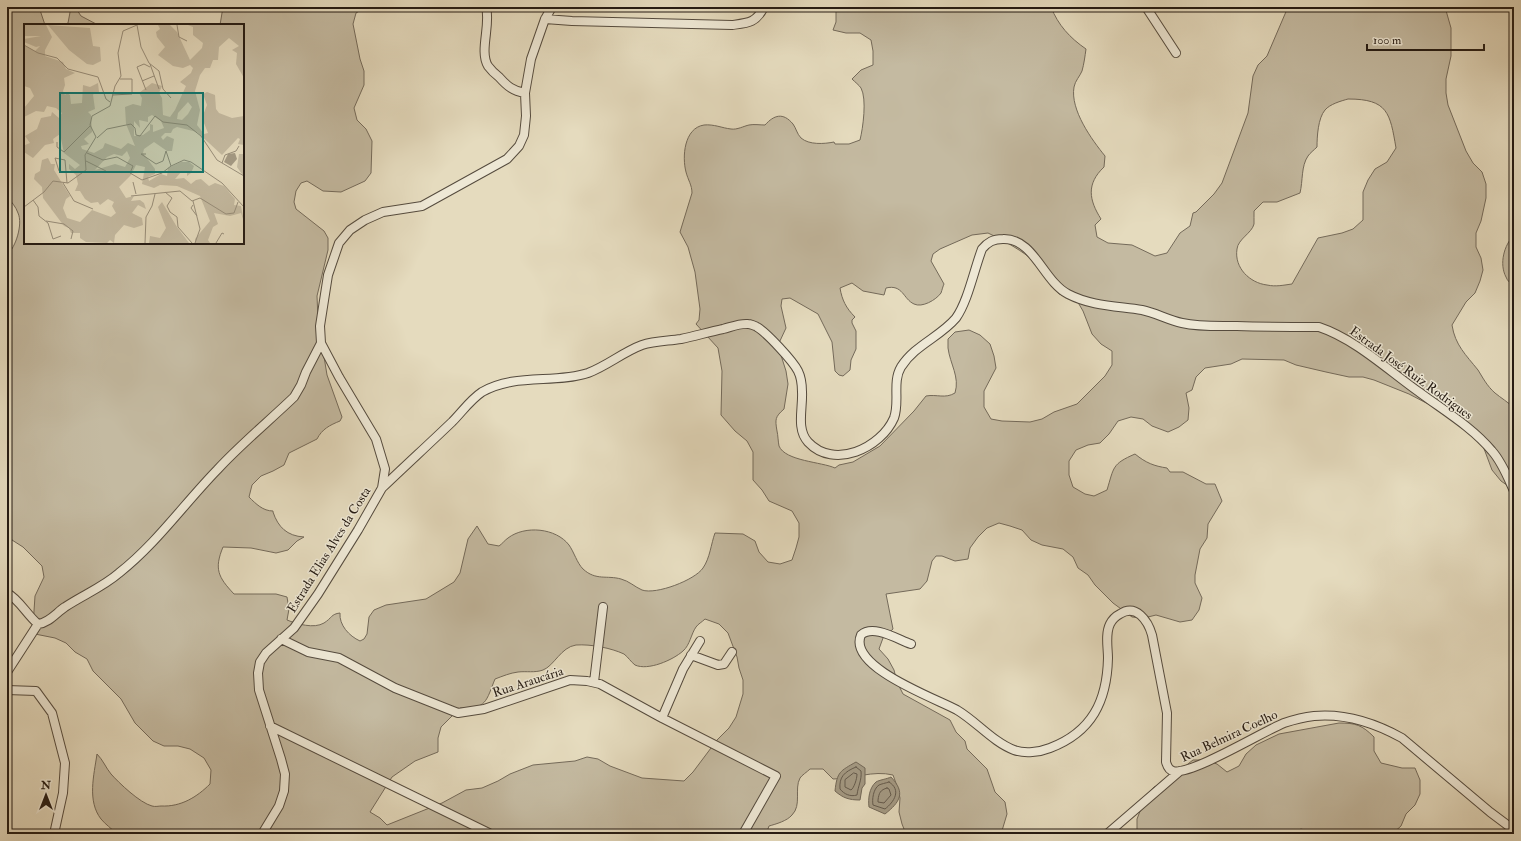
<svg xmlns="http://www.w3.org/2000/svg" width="1521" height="841" viewBox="0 0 1521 841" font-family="'IM FELL Double Pica',serif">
  <rect width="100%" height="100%" fill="#e5dbbe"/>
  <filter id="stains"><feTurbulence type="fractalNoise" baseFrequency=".005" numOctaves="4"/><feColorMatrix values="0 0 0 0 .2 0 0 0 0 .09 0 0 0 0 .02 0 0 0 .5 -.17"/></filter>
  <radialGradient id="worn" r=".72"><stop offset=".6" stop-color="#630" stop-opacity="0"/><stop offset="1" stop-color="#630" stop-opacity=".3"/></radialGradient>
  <path fill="#c4baa1" stroke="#746a5a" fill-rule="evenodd" d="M7,7h32l6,18h-20v218h218v-218h-23l3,-18h143l-10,6 -3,11 7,35 4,12v14l-10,23 3,12 9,9 6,12 -1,32 -6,8 -24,11 -18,-1 -16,-10 -6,2 -5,8 -2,11 2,7 28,22 4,7v12l-11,46 1,24 9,55 15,42 -2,4c-10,4 -18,8 -23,18l-28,14 -5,12 -11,6 -12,5 -9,9 -3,12c7,7 14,14 24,14v1c5,15 14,24 31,25l-7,4 -9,9 -12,3 -25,-5 -28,-1c-9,22 -5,30 11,47h42l11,3 2,12 -2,11c10,4 27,9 37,3 8,-5 7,-9 16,-10 -1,12 9,23 20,28l4,-2 3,-5 2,-17 5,-7 12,-5 40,-6 28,-17 6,-9 8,-34 9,-13 11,18 11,2c3,-2 6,-6 9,-8 17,-13 48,-10 61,7 5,7 8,18 14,24 13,12 24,6 38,10 8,2 14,8 21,11 14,5 53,-10 61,-22 7,-10 8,-24 12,-35l28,1 12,7 4,11 9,10 12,2 12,-4 4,-12 3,-11v-14l-7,-12 -23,-10 -7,-11 -9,-10v-28l-6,-11 -12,-10 -14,-16 1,-44 -4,-23 -22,-24 3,-4 1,-11 -5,-37 -7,-25 -8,-15 12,-39c0,-8 -4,-13 -6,-21 -4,-15 -2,-44 18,-47 10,-1 18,3 27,4 6,1 13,-3 18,-4 5,-1 11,0 16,0 9,-10 18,-13 28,-1 3,4 4,10 8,14 8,7 23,6 33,4l1,2h14l11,-4c3,-12 7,-41 1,-52 -2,-3 -6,-6 -9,-9l9,-9 12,-5v-14l-2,-11 -11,-7h-14l-13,-3 3,-8v-15h215c7,18 19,31 35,42 -1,7 -2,15 -4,22 -2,5 -7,10 -8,16 -4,23 18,53 31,69l-1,11c-18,17 -15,33 -3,52l-6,6 2,12 11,6 24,2 23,11 12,-3 13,-20 10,-7 3,-13 3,-1 18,-18 8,-11 26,-70 5,-37 5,-11 9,-9 21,-49h157l6,21v28l-5,23v14l2,12 18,46 7,12 9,9 4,12v14l-5,23 -5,12v14l5,11 2,12 -3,11 -5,12 -9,9 -14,23c3,20 14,30 26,45 5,8 9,16 17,23 6,5 13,9 19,15v82l-13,-9 -9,-11 -9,-24 -28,-28 -46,-24 -35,-14 -11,-3h-14l-23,-5 -30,-7 -12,-5 -42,-1 -11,5 -26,4 -9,9 -4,13 -6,3 3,15 -1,12 -9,7 -11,5 -16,-6 -9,-7 -12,-2 -13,4 -9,13 -9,9 -12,2 -12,5 -7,11v14l4,12 12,7 9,2 13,-6c7,-23 5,-26 28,-36 11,9 19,12 32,14l3,4h13l23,12h9l7,17 -14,23 -1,14 -7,11 -5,26v8l7,15 -3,12 -7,10 -12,2 -24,-7 -12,3 -12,-1 -19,-14 -18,-18 -7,-10 -10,-7 -5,-11 -10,-8 -21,-4 -11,-5 -9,-10 -12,-4 -11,-3 -12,5 -9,9 -8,11 -2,11 -13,2 -13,-5h-6l-4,5 -5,20 -7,8 -34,5 7,35 -10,9 -4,11 9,10 6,11 3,12 6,12 47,26 6,12 9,9 2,8 20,20 8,23 10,10 2,12 -6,20h-95l-4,-10 -3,-12 1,-14 -3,-12 -4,-11c-20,-5 -40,4 -60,4l-10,-10h-13c-3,3 -8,6 -10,9 -6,11 2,27 -8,37 -5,6 -16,9 -23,11l-3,8h-649c-5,-5 -12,-10 -16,-15 -14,-18 -7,-44 -4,-65 6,6 9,14 14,20 8,9 29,29 41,32 3,1 7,0 9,0 20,1 36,-9 49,-22l1,-14 -7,-12 -14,-9 -12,-3h-14l-11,-5 -18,-18 -14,-24 -28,-28 -6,-12 -12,-7 -9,-9 -11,-5 -20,-4 -2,-8 2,-30 9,-19 -2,-11 -19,-19 -11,-7 -4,-7 1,-8 -2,-7v-263c9,-8 16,-31 11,-42 -2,-6 -7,-12 -11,-16zM1348,99c40,0 42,14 48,49l-9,14 -12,7 -7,11 -5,12v28l-10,9 -11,4 -24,5 -26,46c-8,1 -16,3 -25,1 -17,-2 -33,-17 -30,-36 1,-10 15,-16 17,-25 0,-4 0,-9 0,-13l9,-9h14l23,-9c3,-12 1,-27 8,-37 2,-3 6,-6 9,-9 0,-10 1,-29 8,-37 5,-6 16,-9 23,-11zM988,233c27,13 59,31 71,61l17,5 7,12 9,23 9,10 11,7v14l-7,11 -28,28 -23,8 -12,7 -12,3 -28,-1 -11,-2 -7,-12v-16l12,-23 -2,-12 -4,-12 -10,-9 -11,-5 -14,2 -7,7c0,3 0,6 0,9 2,16 12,29 7,45 -10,6 -18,1 -29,3l-12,15 -34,35 -27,16 -14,3 -4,3c-13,-6 -50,-7 -56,-22 -1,-5 -1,-11 -2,-15 -2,-12 -2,-14 7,-22l4,-25 -2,-13 -7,-22v-6l7,-15 -5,-22 1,-7 8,-1 28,16 14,28 3,29 4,4 4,1 7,-6 1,-10 5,-11v-18l-4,-8v-3l3,-3c-9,-9 -13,-17 -15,-29l12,-5 11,8 21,4 2,-7c17,-4 17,11 28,16 8,4 22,-4 27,-11 1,-3 2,-7 3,-9l-13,-23 2,-7 7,-5 32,-14zM705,619l14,5 9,9 9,24 2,11 4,12v14l-7,23 -7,11 -12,12 -24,32 -9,9 -42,-3 -32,-12 -12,-7 -11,-2 -12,4 -42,4 -23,9 -12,7 -16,7 -16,2 -24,13 -55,22 -7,-7 -10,-6 22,-35 23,-16 23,-9v-14l3,-11 19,-19c27,1 26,-7 35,-29 8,-3 15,-6 23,-7 8,-1 17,1 25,-2 11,-4 18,-23 33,-25 15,-1 35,3 48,9 4,3 7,8 11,11 13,6 38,-5 48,-14 7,-6 8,-17 13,-24 2,-3 6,-5 9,-8z
    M71,7h4l6,9 17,9h-34l4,-2z
    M1514,235v52c-2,-3 -7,-6 -8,-10 -7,-13 -2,-32 8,-42z
    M1339,723c17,0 23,2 35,14v14l7,12 21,5h13l5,12v14l-5,11 -9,9 -5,12 -9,8h-43l-9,-2h-28l-11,-3 -12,5h-152v-15l9,-23 8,-9 11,-5 28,-22h12l12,4 10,8 12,-6 7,-12 10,-9 23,-11z"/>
  <path fill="#a49a84" stroke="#716757" d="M856,762l9,6v16l-3,4 -2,12c-11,0 -17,-2 -25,-9 2,-19 5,-20 21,-29z
    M891,777c15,16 9,25 -6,37l-16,-7c-1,-8 0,-19 7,-25 3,-2 11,-3 15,-5z"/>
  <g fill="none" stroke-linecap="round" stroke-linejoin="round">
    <path stroke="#645a4c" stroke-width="1" d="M856,767l5,4c1,9 -3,15 -4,24 -7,2 -13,-1 -17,-6 -1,-12 4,-17 16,-22z
      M854,773l3,1c0,5 -3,14 -6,16l-6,-3v-7z
      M889,782c13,8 5,20 -4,27l-12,-4c-1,-5 0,-16 6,-20 2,-1 7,-2 10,-3z
      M887,788l2,1 2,6 -7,8 -6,-1v-2c1,-7 2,-10 9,-12z"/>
    <defs>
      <path id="minor" d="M486,7c5,18 -7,44 2,59 3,4 7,8 11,11 8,9 14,14 26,16
        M1146,7l30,46
        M545,19l27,2 160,4c16,-2 24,-2 32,-18
        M382,488c23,-22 47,-44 70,-66 10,-10 18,-22 30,-30 33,-19 72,-8 106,-19 19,-7 35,-21 54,-28 12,-4 26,-4 39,-6 14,-3 28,-7 42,-10 8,-2 17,-6 25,-5 2,0 8,2 9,3 10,6 36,34 41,44 3,6 4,14 4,21 1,16 -6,37 6,50 26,28 73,6 86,-24 6,-16 -2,-36 7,-51 14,-22 39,-30 55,-49 12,-17 18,-48 26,-69 6,-7 11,-10 21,-10 31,-1 40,42 65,55 23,12 48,12 74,16 14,3 26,10 40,13 18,4 37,3 55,3 27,1 55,1 82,1 36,12 69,43 100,65 24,18 53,35 73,59 10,11 16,27 22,40
        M7,593c12,6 20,22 31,31 11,-1 19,-12 27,-17 18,-12 38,-20 54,-34 37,-29 65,-69 98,-103 24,-26 52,-49 77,-73l7,-12 5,-13 15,-29
        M281,639l27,13 31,6 56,30 63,25 26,-4 86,-29 17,1 13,3 62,34 114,58 -33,58
        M911,644c-14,-5 -38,-20 -50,-9 -14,32 76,64 96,75 20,12 36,32 57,40 11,4 26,2 36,-2 42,-16 57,-47 58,-90 0,-10 -3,-24 2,-34 2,-4 6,-8 10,-10 16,-11 28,7 32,21l15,78 -1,49c1,3 2,8 7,9 17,5 91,-40 111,-48 9,-3 21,-6 30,-7 32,-3 61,7 88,22l88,74 24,18
        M691,655l27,10 6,-1 8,-12
        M7,672l31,-48
        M594,682l9,-75
        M7,690l29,1 16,22 13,50 -2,30 -9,41
        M662,718l21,-49 17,-28
        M270,726l219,107
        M7,833l3,1
        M262,834l17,-28 5,-15 1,-17 -4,-15 -22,-69 -1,-17 2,-11 6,-9 28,-25 24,-34 40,-64 24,-42 3,-19 -9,-30 -37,-62 -18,-34 -1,-17 8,-51 11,-32 11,-13 15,-10 18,-8 39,-6 85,-47 12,-13 5,-11 2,-19 -1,-23 6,-34 14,-40 7,-12
        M1107,834l73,-63"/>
    </defs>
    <use href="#minor" stroke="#554b3e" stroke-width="10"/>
    <use href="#minor" stroke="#eee8d5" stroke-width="8"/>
  </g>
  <g text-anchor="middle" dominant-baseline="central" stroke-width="3" stroke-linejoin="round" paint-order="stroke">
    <g font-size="13" fill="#251b13" stroke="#eee8d5">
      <text transform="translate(1411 373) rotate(36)">Estrada José Ruiz Rodrigues</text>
      <text transform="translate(329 550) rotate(-58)">Estrada Elias Alves da Costa</text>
      <text transform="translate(528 682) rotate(-18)">Rua Araucária</text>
      <text transform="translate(1229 736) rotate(-25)">Rua Belmira Coelho</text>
    </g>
  </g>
  <g transform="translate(24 24)">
    <rect width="220" height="220" fill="#e5dbbe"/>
    <path d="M0,1h22l6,12 -7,13v6l18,6 3,7 9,4 -11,5 1,7 -2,6 2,4 2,-2 3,2 1,9 11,-1 1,-18 7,2 8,-4 1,9h-4l-2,3 2,14 -7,3 3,3 1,17 -8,7 5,5 -8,2 1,3 12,4 9,-5 2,-5 16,6 7,-6 7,3 -9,-22 -1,-17 8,-3 8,2 1,-8 -3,-5 13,-10 10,3 -3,7 3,5 1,17 7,2 5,-7 11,-24 -6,-4 11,-9 2,-5 -3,-3 -7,3 -10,-2 -15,-11 7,-8 -8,-10 -1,-5 4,-3 -2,-4h12l7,7 13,28 12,-12 1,-5 -10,-8v-8l-5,-2h56v53l-8,-14 1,-11 -5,-3 7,-4 -10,-8 -10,9 -1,13h-5l-3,8h-5l-5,7 -5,16 5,19 -3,15 7,9 4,-1 -6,-15 5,-13 -4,-11 4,-2 8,3 1,14 3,4 13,5 12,-2v29l-6,-1 2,-5 -2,-1 -16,17 -25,-23 -20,-5 -4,2 -2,4h-6l-4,4 2,3 4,-4 7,3 -2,12h-5l-13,-9 -10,7 -1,4 12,16v5l-7,3 1,4 12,-7 6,2 1,-8 13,-6h8l5,4 -3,7 -4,3v-4l-5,-1 -7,8 9,-1 7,6 5,-4 5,-1 8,7 6,-3 9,3 11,13 -1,6 7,1 3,16 -3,-9 -11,3 -16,-3 4,11 -5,3 -5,13 2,3h-15v-4l15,-18 -10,-25 -23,-10 -17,-1 -6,3 -12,-4 3,-17 -9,-2 -5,10 -12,12 7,11 8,-2 -3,5 9,-1 4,3 2,6 -8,-4 -6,8 10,5 1,7 -9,3 -10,-3 -9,10 -1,8 -4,-3 -3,3 -21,-1 -6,-4v-5h-9l-2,-5 -5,-2 -21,-28 -1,-11 -8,-8 1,-5 5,-3 2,-11 6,-2 3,6h4l-1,6 16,26 -4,3 -3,9 4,10 13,4 12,-12 19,7 5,-4 -4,-7 2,-4 -6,-3 -8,6 -2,-3 -7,1 -6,-4 -5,-8h-5l3,-7 -2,-9 -7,-6v-5l6,5 5,-4 -16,-12 -4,-19 -7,5 1,4 -9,2 -12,13 -9,-6 1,-7 5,-2 -5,-7 12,-7 4,-11 10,-2 1,-4 7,6 3,-5 -6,-5 -9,-2 -3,6 -8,-1 -12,6v-9l10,-12 -4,-8 -6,-2v-41l11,6 5,-5 -4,1 -12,-5v-3l17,-3h-17zM164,78l4,5 -4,7 -6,6 -5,-1 1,-6zM128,91l9,6 3,7 -11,4v-7l-3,-1v6l-7,5 -9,1v-15l6,7 -1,-8 9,2v-5zM103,127l3,7 -5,9 -10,-3 -20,6 12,-13 7,-3 8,2zM24,1l42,3 3,18 7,1 1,14 -8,4 -6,-1 -18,-14zM215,130h5v23l-7,-10zM138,178l15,25 12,16h-40l1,-7 10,2 6,-10 -8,-21z" fill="#c4baa1" fill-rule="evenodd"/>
    <path d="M211,129l2,6 -6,7 -7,-4 4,-8z" fill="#a49a84"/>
    <path fill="none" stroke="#988e7a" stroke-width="1" d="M113,1l4,22 8,16 10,8 4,18 8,9M153,1l2,12 8,4M0,21l14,8 19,5 11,11 30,8 8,22 4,3M126,40l9,25M118,57l12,-5M122,66l-9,-23 7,-3 6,3M88,71l20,-1v-15h-12M73,114l10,-9 24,-5 4,4 1,7 4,1 15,-20 8,6 24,3 14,11 16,24 27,16M33,118v5l7,5 26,-26M63,129l16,7 14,-3 16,9 -3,7 12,7 20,-7 9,-7M122,130h-5l15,10 7,-3 3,-10 5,15 13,-6 7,2 31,21 22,24M62,137l20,10M198,139l3,-8 11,-4 3,-5M41,148l-6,-1 -4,-13 10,2 2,23M109,158l3,12M39,159l11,18 19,8M141,168l7,6 -5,8 3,6 7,5 1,10 14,16M107,172l49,-5 12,10 8,-3 26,16 8,-1 4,-11M9,176l5,7 1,9 9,7 5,16 8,-3M169,177l7,28 -5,14M169,181l-2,3 6,8M0,183l20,-15 9,-11 15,2 18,-13 -1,-15 11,-18 -6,-12 2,-9 18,-10 5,-20 6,-10 -3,-23 5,-22 14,-6M22,197l18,3 9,7 -2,8M121,219l1,-26 6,-11 3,-12M192,219l6,-10 2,1"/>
    <path fill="#0f766e" fill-opacity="0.15" stroke="#0f766e" stroke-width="2" d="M36,69h143v79h-143z"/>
    <rect width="220" height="220" fill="none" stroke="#251b13" stroke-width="2"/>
  </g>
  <rect width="1521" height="841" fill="none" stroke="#e5dbbe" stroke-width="24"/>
  <rect x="8" y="8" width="1505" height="825" fill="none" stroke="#251b13" stroke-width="2"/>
  <rect x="12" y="12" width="1497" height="817" fill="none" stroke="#251b13"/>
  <g transform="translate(46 795)" stroke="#eee8d5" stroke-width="3" paint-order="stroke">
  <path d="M0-3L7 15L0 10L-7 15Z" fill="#251b13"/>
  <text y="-6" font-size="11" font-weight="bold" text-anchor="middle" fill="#251b13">N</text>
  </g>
  <path d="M1367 44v6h117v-6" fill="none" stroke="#251b13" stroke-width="2"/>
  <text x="1373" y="44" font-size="12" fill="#251b13" stroke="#eee8d5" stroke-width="3" paint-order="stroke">100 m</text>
  <rect width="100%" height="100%" filter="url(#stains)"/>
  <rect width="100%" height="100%" fill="url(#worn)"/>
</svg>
